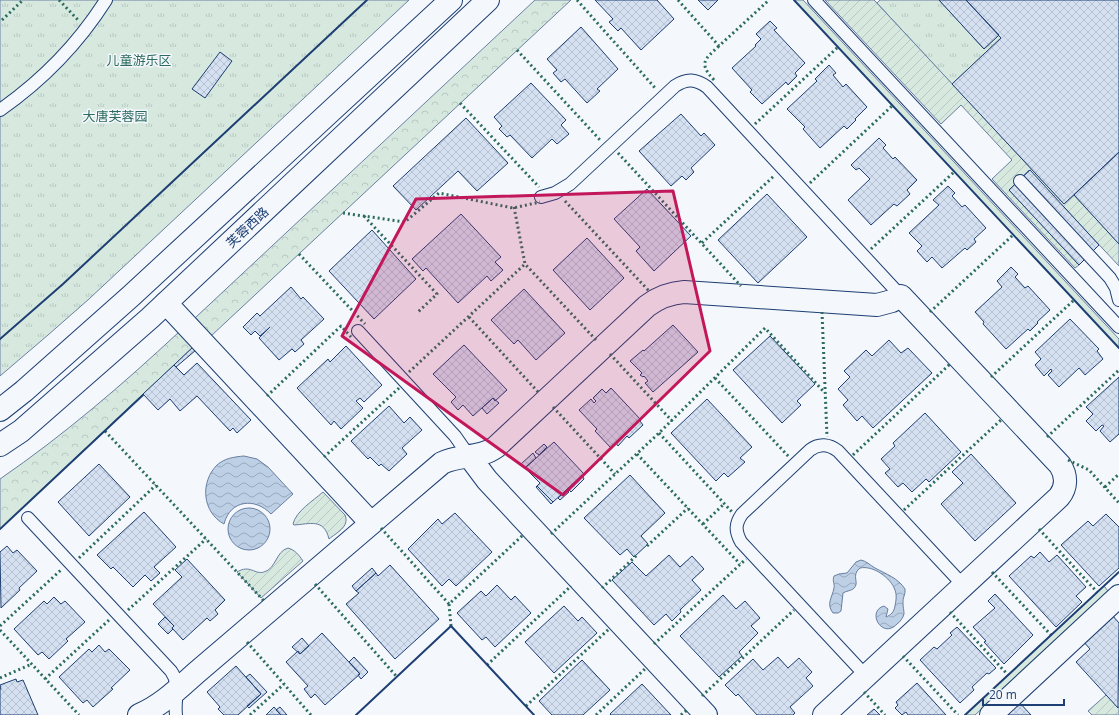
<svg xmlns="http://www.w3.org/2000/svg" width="1119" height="715" viewBox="0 0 1119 715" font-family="'Open Sans','Noto Sans SC',sans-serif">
  <defs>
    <pattern id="forest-crowns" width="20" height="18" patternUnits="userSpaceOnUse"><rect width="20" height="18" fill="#d7e8df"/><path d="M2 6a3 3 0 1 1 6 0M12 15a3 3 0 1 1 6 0" fill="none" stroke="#b8c8c3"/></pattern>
    <pattern id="park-tufts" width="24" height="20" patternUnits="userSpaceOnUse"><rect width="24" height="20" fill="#d7e8df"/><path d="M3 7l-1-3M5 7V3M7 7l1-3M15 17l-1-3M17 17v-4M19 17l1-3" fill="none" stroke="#b8c8c3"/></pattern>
    <pattern id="garden-furrows" width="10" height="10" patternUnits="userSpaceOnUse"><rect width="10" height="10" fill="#d7e8df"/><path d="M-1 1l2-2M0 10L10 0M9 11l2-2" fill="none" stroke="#b8c8c3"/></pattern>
    <pattern id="water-waves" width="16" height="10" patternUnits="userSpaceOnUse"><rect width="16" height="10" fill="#bed0e5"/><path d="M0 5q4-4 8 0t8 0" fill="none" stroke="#9aaabe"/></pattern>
    <pattern id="building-cross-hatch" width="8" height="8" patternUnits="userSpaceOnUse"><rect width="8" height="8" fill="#d5e0f0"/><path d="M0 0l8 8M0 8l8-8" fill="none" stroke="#b6c1d1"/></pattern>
  </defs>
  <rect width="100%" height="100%" fill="#f4f7fb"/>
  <path fill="#d7e8df" stroke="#687fa3" d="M794,0h9l316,339v9z
    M1104,586l4,5 -133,124h-10z"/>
  <path fill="url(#forest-crowns)" stroke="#687fa3" d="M535,0h36l-360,336 -16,-18z
    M179,332l14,15 -193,182v-50c64,-44 122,-94 179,-147z"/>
  <path fill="url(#park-tufts)" stroke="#687fa3" d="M0,0h409l-320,299 -41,36 -48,41z
    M880,0h59l45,49 15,-14 2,3 -49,46 -75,-81z"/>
  <path fill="url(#garden-furrows)" stroke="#687fa3" d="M825,0h49l190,204 10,-9 45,49v22l-90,-96 -20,20 70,75 -4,3 -83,-89 20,-19 -51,-55 -20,19z
    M323,492l22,23c5,12 -9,18 -16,24 -5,-21 -19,-15 -35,-14l-1,-1c3,-13 20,-23 30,-32z
    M288,548c7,2 11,7 15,13l-42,37 -24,-26c13,-8 18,3 27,0 12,-3 12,-21 24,-24z
    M1106,695l12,12h1v8h-27l-4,-4z"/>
  <path fill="url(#water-waves)" stroke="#687fa3" d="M244,456l13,3 11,8 25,27 -22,20c-16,-17 -41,-14 -47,10 -22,-12 -24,-42 -7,-59 8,-7 17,-8 27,-9z
    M228 529a21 21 0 1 1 42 0a21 21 0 1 1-42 0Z
    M861,560c5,1 9,5 14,8 11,6 23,10 30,21 1,5 -3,9 -2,15 0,3 1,6 1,10 -1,4 -4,8 -7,10 -15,16 -31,-13 -13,-18l4,3 -2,8c5,-2 8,-5 9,-11 1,-5 2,-11 0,-16 -4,-12 -22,-25 -35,-22 -10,8 1,15 -7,21 -3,2 -7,2 -10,4l-2,18 -3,2h-5c-7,-9 -1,-15 1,-25 1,-4 -2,-7 0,-12l5,-2 8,-1 9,-11z"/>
  <path fill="url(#building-cross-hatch)" stroke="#1d3f73" d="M595,0h62l17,19 -33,31 -20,-22 -3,3 -9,-9 4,-3z
    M698,0h20l-10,10z
    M939,0h27l33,35 -15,14z
    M966,0h153v152l-55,52 -112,-120 49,-46z
    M770,21l7,7 -3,2 31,33 -10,10 2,3 -9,9 -2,-3 -24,22 -12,-12 2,-2 -20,-22 24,-22 -1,-1 6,-6 -5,-5z
    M581,27l37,42 -21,20 3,2 -13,12 -22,-24 -4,3 -8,-9 4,-3 -10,-11z
    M220,52l12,9 -27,37 -13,-9z
    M829,65l7,8 -3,2 10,12 3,-3 21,23 -12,12 1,1 -9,9 -3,-3 -24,22 -17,-19 2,-2 -18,-18 30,-28 -2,-2z
    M531,83l35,37 -5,5 8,9 -12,10 -5,-5 -20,19 -22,-23 -3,2 -8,-8 3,-3 -8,-9z
    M681,114l20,22 3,-3 11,12 -24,23 3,4 -8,8 -4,-4 -11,10 -32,-35z
    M466,118l42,45 -31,28 -19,-20 -42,39 -23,-24z
    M879,138l7,7 -3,3 10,11 2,-2 22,23 -10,10 3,4 -13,12 -3,-2 -23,21 -23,-25 22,-21 -11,-11 -3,2 -5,-5z
    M1119,152v92l-45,-49z
    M1030,170l69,75 -20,20 -70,-75z
    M948,186l7,7 -3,3 10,11 3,-2 21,23 -12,11 2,3 -9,8 -2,-2 -23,20 -10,-11 -5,5 -10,-11 5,-5 -13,-13 30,-28 -6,-5z
    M647,189l44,47 -37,35 -18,-20 4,-4 -26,-28z
    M767,194l40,43 -49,46 -40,-43z
    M461,214l40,43 -6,5 8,8 -12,11 -4,-5 -29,27 -32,-35 -3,3 -11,-12z
    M372,230l44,49 -42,40 -45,-48z
    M587,238l37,40 -34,32 -37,-40z
    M1011,267l7,7 -3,3 10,11 3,-2 22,24 -13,12 1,1 -8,8 -2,-2 -22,20 -23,-25 1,-2 -9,-10 27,-25 -5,-6z
    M291,287l10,12 2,-2 21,22 -23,21 3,4 -9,8 -3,-3 -13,11 -20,-22 11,-11 -10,9 -5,-5 -4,4 -8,-8 14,-14 3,3z
    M524,289l41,44 -29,27 -18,-20 -4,4 -23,-24z
    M1070,319l29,30 -2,2 6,8 -18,16 -6,-7 -20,19 -11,-12 4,-4 -1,-2 -7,7 -9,-11 6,-6 -6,-7z
    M673,325l25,27 -45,40 -8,-9 3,-2 -4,-5 -1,1 -3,-2 2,-2 -12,-12 13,-11 1,1z
    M770,336l45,48 -18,17 4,4 -19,18 -49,-53z
    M889,340l12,13 7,-5 24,25 -59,55 -11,-12 -5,5 -14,-16 5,-5 -10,-11 12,-12 -6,-6 22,-21 6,6z
    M464,345l43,45 -12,11 -2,-3 -20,18 -10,-11 -5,5 -7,-8 5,-5 -23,-23z
    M346,346l36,39 -18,17 -4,-4 -4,3 7,7 -22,21 -7,-8 -3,4 -34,-37 31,-29 2,3z
    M193,347l3,3 -20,17 -2,-2z
    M197,363l54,57 -14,13 -4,-5 -3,3 -33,-35 -17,15 -10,-12 -12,11 -15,-16 31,-29 10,10z
    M1119,377v57l-9,8 -10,-11 4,-5 -2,-1 -6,6 -10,-10 7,-7 -7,-7z
    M611,388l30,32 -1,1 3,4 -14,13 -2,-2 -9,10 -2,-3 -5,5 -16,-17 2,-2 -18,-19 12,-11 3,4 2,-2 -3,-3 9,-9 4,4z
    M493,398l6,5 -12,11 -5,-6z
    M707,399l45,48 -12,11 5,4 -17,15 -4,-4 -8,8 -45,-48z
    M389,406l15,17 6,-6 12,13 -20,18 5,6 -18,17 -8,-7 -2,2 -9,-9 -2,2 -17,-18z
    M925,413l36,39 -32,30 -3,-3 -14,13 -9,-9 -5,4 -13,-14 5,-4 -9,-10 14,-13 -2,-3z
    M554,442l30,32 -31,28 -16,-16 3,-3 -15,-15z
    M544,444l3,3 -8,8 -4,-3z
    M533,453l3,5 -11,10 -4,-4z
    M971,454l45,49 -41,38 -34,-37 22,-21 -11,-11z
    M99,464l31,33 -41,39 -31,-34z
    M582,475l2,4 -13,13 -2,-2 -1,1 1,1 -9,8 -2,-2z
    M630,475l35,38 -24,23 7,8 -14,13 -7,-8 -7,6 -36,-37z
    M537,486l16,16 -2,2 -15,-17z
    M144,512l32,35 -22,20 6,6 -9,8 -6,-6 -12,12 -20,-20 -2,2 -14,-14z
    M455,513l37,39 -36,34 -7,-7 -7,7 -34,-37 30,-30 4,5z
    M1106,514l13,13v41l-20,18 -38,-41 27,-24 5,5z
    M7,546l6,7 4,-3 20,21 -18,17 1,2 -19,18 -1,-56z
    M1040,552l9,10 8,-7 29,32 -10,9 6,6 -26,25 -47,-51 22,-20 3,2z
    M669,555l11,12 12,-11 12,13 -12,11 9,10 -21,20 1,2 -9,9 -6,-7 -12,11 -42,-45 20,-18 14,14z
    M187,559l38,41 -10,10 3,4 -8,7 -3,-3 -24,22 -11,-12 2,-2 -21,-22 29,-27 -7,-7z
    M390,565l49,54 -44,40 -49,-55 13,-11 -3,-2 20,-18 2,3z
    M372,568l4,5 -20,18 -4,-5z
    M497,585l14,15 4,-4 16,17 -36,34 -9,-10 -4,3 -25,-27 24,-22 5,5z
    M995,594l38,41 -29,29 -20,-22 2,-1 -13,-14 22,-19 -7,-7z
    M723,595l13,14 9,-8 15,17 -9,8 7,7 -19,19 3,4 -23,21 -39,-41z
    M54,597l7,7 4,-3 20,21 -19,17 2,2 -19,18 -7,-7 -4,3 -24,-26 30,-28 3,3z
    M564,606l14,15 4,-4 15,16 -43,40 -29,-31z
    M1112,615l7,8 -1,85 -42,-46 14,-13 -7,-8z
    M165,617l9,9 -2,2 1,1 -5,5 -10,-10z
    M957,627l39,41 -7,6 -2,-1 -15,14 2,3 -14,13 -40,-43 14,-13 3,2 15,-14 -2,-2z
    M322,633l38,41 -35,31 -10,-11 -4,4 -7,-9 4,-3 -22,-24 12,-11 2,3z
    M302,638l7,8 -9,8 -8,-7z
    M99,645l6,7 4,-3 21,21 -19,18 2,1 -20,18 -6,-7 -4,3 -24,-26 30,-28 3,3z
    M354,657l14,15 -7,7 -3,-4 2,-1 -11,-12z
    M778,657l10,11 11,-10 13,14 -6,6 7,8 -23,21 5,6 -2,2h-36l-19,-21 -2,2 -11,-11 28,-26 10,11z
    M582,660l28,30 -27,25h-31l-13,-14z
    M236,666l25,28 -23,21h-14l-6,-6 2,-2 -13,-15z
    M250,674l17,18 -18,16 -2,-2 14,-12 -15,-17z
    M16,679l1,3 6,-2 15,35h-38v-26h1l-1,-4z
    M917,683l29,32h-38l-2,-3 -4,3 -7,-7 3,-3 -2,-3z
    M642,684l29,31h-60l-1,-1z
    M1018,701l13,14h-27z
    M274,707l7,8h-15z
    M280,707l7,8h-6l-5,-5z
    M874,709l6,6h-13z"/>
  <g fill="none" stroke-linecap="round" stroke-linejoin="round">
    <defs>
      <path id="service" d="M814,0l305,327
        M0,110c43,-30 78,-66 106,-110
        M1020,181l90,97 6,10 3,12
        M541,197l14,-4 15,-9 105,-98c12,-8 21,-7 32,1l194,209
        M358,331l97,105 14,20
        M28,518l143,153c10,14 3,28 5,44
        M866,676l-125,-134c-6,-11 -6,-18 1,-28l68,-64c9,-7 19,-6 28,1l125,134"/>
      <path id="minor" d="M166,303l205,220
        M469,456l18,24 219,235
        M139,715c23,-10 39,-26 57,-42l246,-210c17,-9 38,-4 54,-16l151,-141c12,-9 23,-13 37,-14l193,13 15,-4 9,-5 159,169c7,11 7,22 -1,32l-235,218
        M991,715l128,-119"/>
      <path id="secondary" d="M0,410l24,-19 107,-95 320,-296
        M0,445l21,-14 129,-113 338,-318"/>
    </defs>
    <use href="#service" stroke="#1d3f73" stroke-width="14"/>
    <use href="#minor" stroke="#1d3f73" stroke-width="24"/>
    <use href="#secondary" stroke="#1d3f73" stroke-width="24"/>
    <use href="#service" stroke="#f4f7fb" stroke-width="12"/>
    <use href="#minor" stroke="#f4f7fb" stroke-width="22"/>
    <use href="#secondary" stroke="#f4f7fb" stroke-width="22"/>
    <path stroke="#2c6c60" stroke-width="3" stroke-dasharray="2 3" stroke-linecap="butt" d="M59,0l19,20
      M577,0l79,89
      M678,0l41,46 50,-46
      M2,20l21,-20
      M517,50l84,91
      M714,80c-16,-17 -9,-21 5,-34
      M460,103l79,84
      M755,124l83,-77
      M618,153l123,133
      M810,183l83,-78
      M565,201l84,90
      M514,207l11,57 71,76
      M343,213l62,9 34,-29 74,15 27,-6
      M364,216l73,78 -19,18
      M702,243l73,-68
      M871,249l83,-77
      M299,254l66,70
      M822,312l5,125
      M930,312l83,-77
      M469,317l70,76
      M610,354l62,67
      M409,372l116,-108
      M991,377l83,-77
      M715,378l75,80
      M267,396l74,-70 10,11
      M553,407l62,67
      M105,431l159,170
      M659,433l73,79
      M1047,437l72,-67
      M637,454l103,110
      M853,455l97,-91
      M324,457l75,-69
      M1068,460l21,10 30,33
      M1105,487l14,-13
      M904,510l98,-91
      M703,524l21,-20
      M381,528l68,76
      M1039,529l58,63
      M551,534l108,-101 106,-105 60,65
      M647,546l41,-38
      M79,558l77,-73
      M992,572l59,63
      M315,584l82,93
      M602,588l35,-33
      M128,610l78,-71
      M950,612l58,63
      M0,626l62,-57
      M451,626l-2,-22 74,-69
      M0,630l79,85
      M247,642l64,73
      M654,644l92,-85
      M903,656l55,59
      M487,665l84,-79
      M0,678l32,-14
      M45,679l64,-59
      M864,692l21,23
      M702,696l92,-86
      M526,706l84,-78
      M250,715l34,-31
      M596,715l51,-48
      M681,715l6,-5"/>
    <path stroke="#1d3f73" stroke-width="2" d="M794,0l325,348
      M0,339l63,-55 304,-284
      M0,529l143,-134
      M356,715l95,-89 83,89
      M965,715l154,-143"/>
  </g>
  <path fill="#c2185b" fill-opacity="0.2" stroke="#c2185b" stroke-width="3" stroke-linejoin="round" d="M673,191l37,160 -147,144 -221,-159 74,-137z"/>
  <g text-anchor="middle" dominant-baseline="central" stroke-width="3" stroke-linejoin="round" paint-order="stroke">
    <g font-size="13" fill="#2c6c60" stroke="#f4f7fb">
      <text x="139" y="60">儿童游乐区</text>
      <text x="115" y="116">大唐芙蓉园</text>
    </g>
    <g font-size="13" fill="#1d3f73" stroke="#f4f7fb">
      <text transform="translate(247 227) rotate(-43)">芙蓉西路</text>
    </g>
  </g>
  <path d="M983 699v6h81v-6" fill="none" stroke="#1d3f73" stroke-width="2"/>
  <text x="989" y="699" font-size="12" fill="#1d3f73" stroke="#f4f7fb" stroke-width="3" paint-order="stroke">20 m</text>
</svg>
